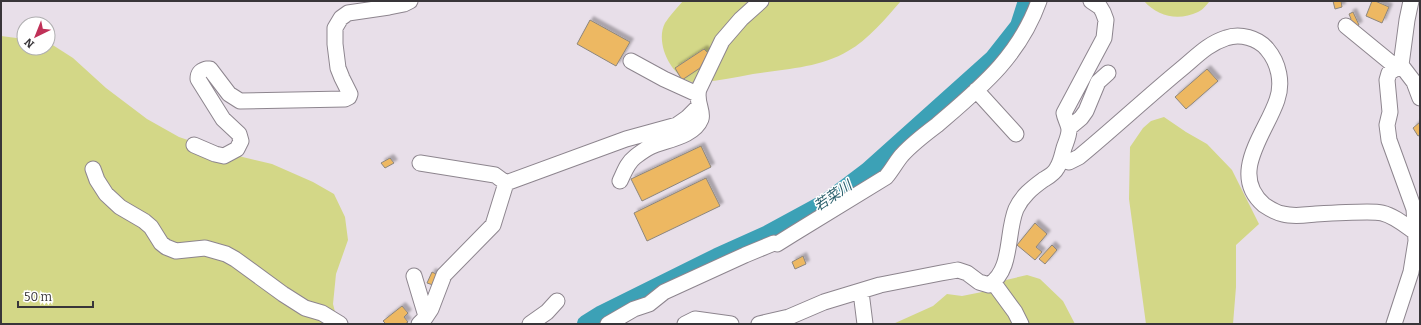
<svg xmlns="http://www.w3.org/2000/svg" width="1421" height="325" viewBox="0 0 1421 325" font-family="Bitter,'Noto Sans JP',serif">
  <defs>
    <filter id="shadow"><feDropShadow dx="3.5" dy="-3.5" stdDeviation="1" flood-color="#0004"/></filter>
  </defs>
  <rect width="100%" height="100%" fill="#e8dfe9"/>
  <path fill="#d3d787" d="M683,1h218c-15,17 -33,39 -53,50 -28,17 -64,18 -95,23 -17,3 -34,7 -51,8 -4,0 -9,1 -13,-1 -19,-7 -34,-39 -24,-58 5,-8 12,-15 18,-22z
    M1144,1h66c-4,4 -7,9 -12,11 -19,9 -40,5 -54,-11z
    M1,36l23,3v9h24v-6l25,16 33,30 41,31 32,18 47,16 46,11 41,18 21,12 11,23 3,23 -12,34 -3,30 5,20h-337z
    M1164,117l22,15 21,12 25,26 27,54 -23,21v42l-3,37h-87l-17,-125 1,-52 13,-19 8,-7z
    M1027,275l13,4 23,22 12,23h-182l40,-18 14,-12 15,2 25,-5 19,-11z"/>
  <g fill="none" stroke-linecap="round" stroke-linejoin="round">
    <path stroke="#3ca1b6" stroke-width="18" d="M586,324l16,-10 115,-57 51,-23 59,-32 41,-31 125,-112 26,-33 8,-25"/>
  </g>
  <path fill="#edb862" stroke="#8d867d" filter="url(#shadow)" d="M1333,1h8l1,6 -7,2z
    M1372,1h3l14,6 -7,16 -16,-7z
    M1353,12l6,13 -4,2 -7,-6 3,-2 -2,-5z
    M590,20l40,22 -14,24 -39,-22z
    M704,49l4,4 -8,15 -18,12 -7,-12z
    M1207,69l11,12 -32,28 -11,-12z
    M1420,122v13l-2,1 -5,-8z
    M701,146l10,21 -69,34 -11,-22z
    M390,158l4,5 -9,5 -4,-5z
    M706,178l14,28 -73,35 -13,-28z
    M1035,223l12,11 -11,13 6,5 -7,8 -18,-15z
    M1052,245l5,5 -12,14 -6,-5z
    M803,256l3,8 -11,5 -3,-7z
    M432,272l6,3 -5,10 -6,-2z
    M402,306l6,7 -4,4 4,5 -3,2h-19l-3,-3z"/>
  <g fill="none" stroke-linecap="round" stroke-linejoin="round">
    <defs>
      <path id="minor" d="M1411,1l-4,19 -6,45 13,17 6,16
        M1346,26l50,41
        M631,61l33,18 33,15
        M976,90l40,44
        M1069,128l12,-10 5,-7 12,-29 10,-9
        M194,145l21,9 9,2 13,-7 4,-8 -2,-7 -16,-15 -25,-40c0,-6 2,-8 8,-10h4l19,25 11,7 105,-2 4,-2 1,-3 -8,-16 -4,-10 -3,-24v-16l6,-10 7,-5 41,-6 15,-3 6,-3
        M1061,160l8,2 10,-5c34,-28 66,-58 101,-87 15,-12 27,-26 46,-32 14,-5 32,0 41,11 12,14 16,34 10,51 -11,33 -49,74 -13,105 6,4 12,8 19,9 11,3 22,1 33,0 17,-1 34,-2 51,-2 5,0 11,0 15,1 13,3 24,13 34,20
        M420,163l75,12 11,8
        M93,169l4,11 9,14 14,13 24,14 7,6 10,16 5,4 10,4 29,-3 21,6 9,5 48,35 22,14 17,5 18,11
        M620,181c4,-8 7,-18 15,-24 4,-3 10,-8 15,-10 15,-7 44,-10 51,-28 3,-7 -6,-18 -2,-30l23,-48 19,-22 20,-18
        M414,276l12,40
        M993,282l22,30 6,12
        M861,292l4,32
        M419,324l6,-6 6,-9 13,-34 49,-50 13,-42 120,-44 51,-14 10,-7 12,-12
        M530,324l17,-12 10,-11
        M608,324l26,-15 15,-5 15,-12 81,-37 29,-12 3,1 16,-10 93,-57c6,-7 10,-15 16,-22 10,-11 23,-21 35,-30 43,-37 82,-68 102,-124
        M685,324l10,-5 36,5
        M759,324l30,-7 35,-15 56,-17 61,-12 17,-3 9,3 12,9 10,3c24,-15 17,-52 27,-76 6,-13 16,-21 27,-29 5,-3 11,-6 14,-12 4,-6 5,-13 7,-20 2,-6 5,-12 5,-18 0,-5 -4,-11 -5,-17l40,-75 2,-18 -3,-8 -3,-5 -9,-6
        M1394,324l17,-52 5,-31 -2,-32 -25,-69 -2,-15 3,-13 -3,-32 2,-7 12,-8"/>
    </defs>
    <use href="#minor" stroke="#8d858e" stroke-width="17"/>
    <use href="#minor" stroke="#fff" stroke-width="15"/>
  </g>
  <g text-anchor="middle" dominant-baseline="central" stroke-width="3" stroke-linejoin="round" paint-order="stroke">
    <g font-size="14" font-style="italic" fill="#295f6b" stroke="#fff">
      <text transform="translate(833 196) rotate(-34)">若菜川</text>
    </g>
  </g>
  <rect width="1421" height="325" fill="none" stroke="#383539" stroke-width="4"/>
  <g transform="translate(36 36) rotate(223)"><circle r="19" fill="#ffffff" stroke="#afaeb0"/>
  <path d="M0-3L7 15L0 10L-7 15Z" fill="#c03158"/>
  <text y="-6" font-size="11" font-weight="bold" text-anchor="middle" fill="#383539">N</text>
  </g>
  <path d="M18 301v6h75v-6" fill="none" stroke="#383539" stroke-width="2"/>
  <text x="24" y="301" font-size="12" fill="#383539" stroke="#ffffff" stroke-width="3" paint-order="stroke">50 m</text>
</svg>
